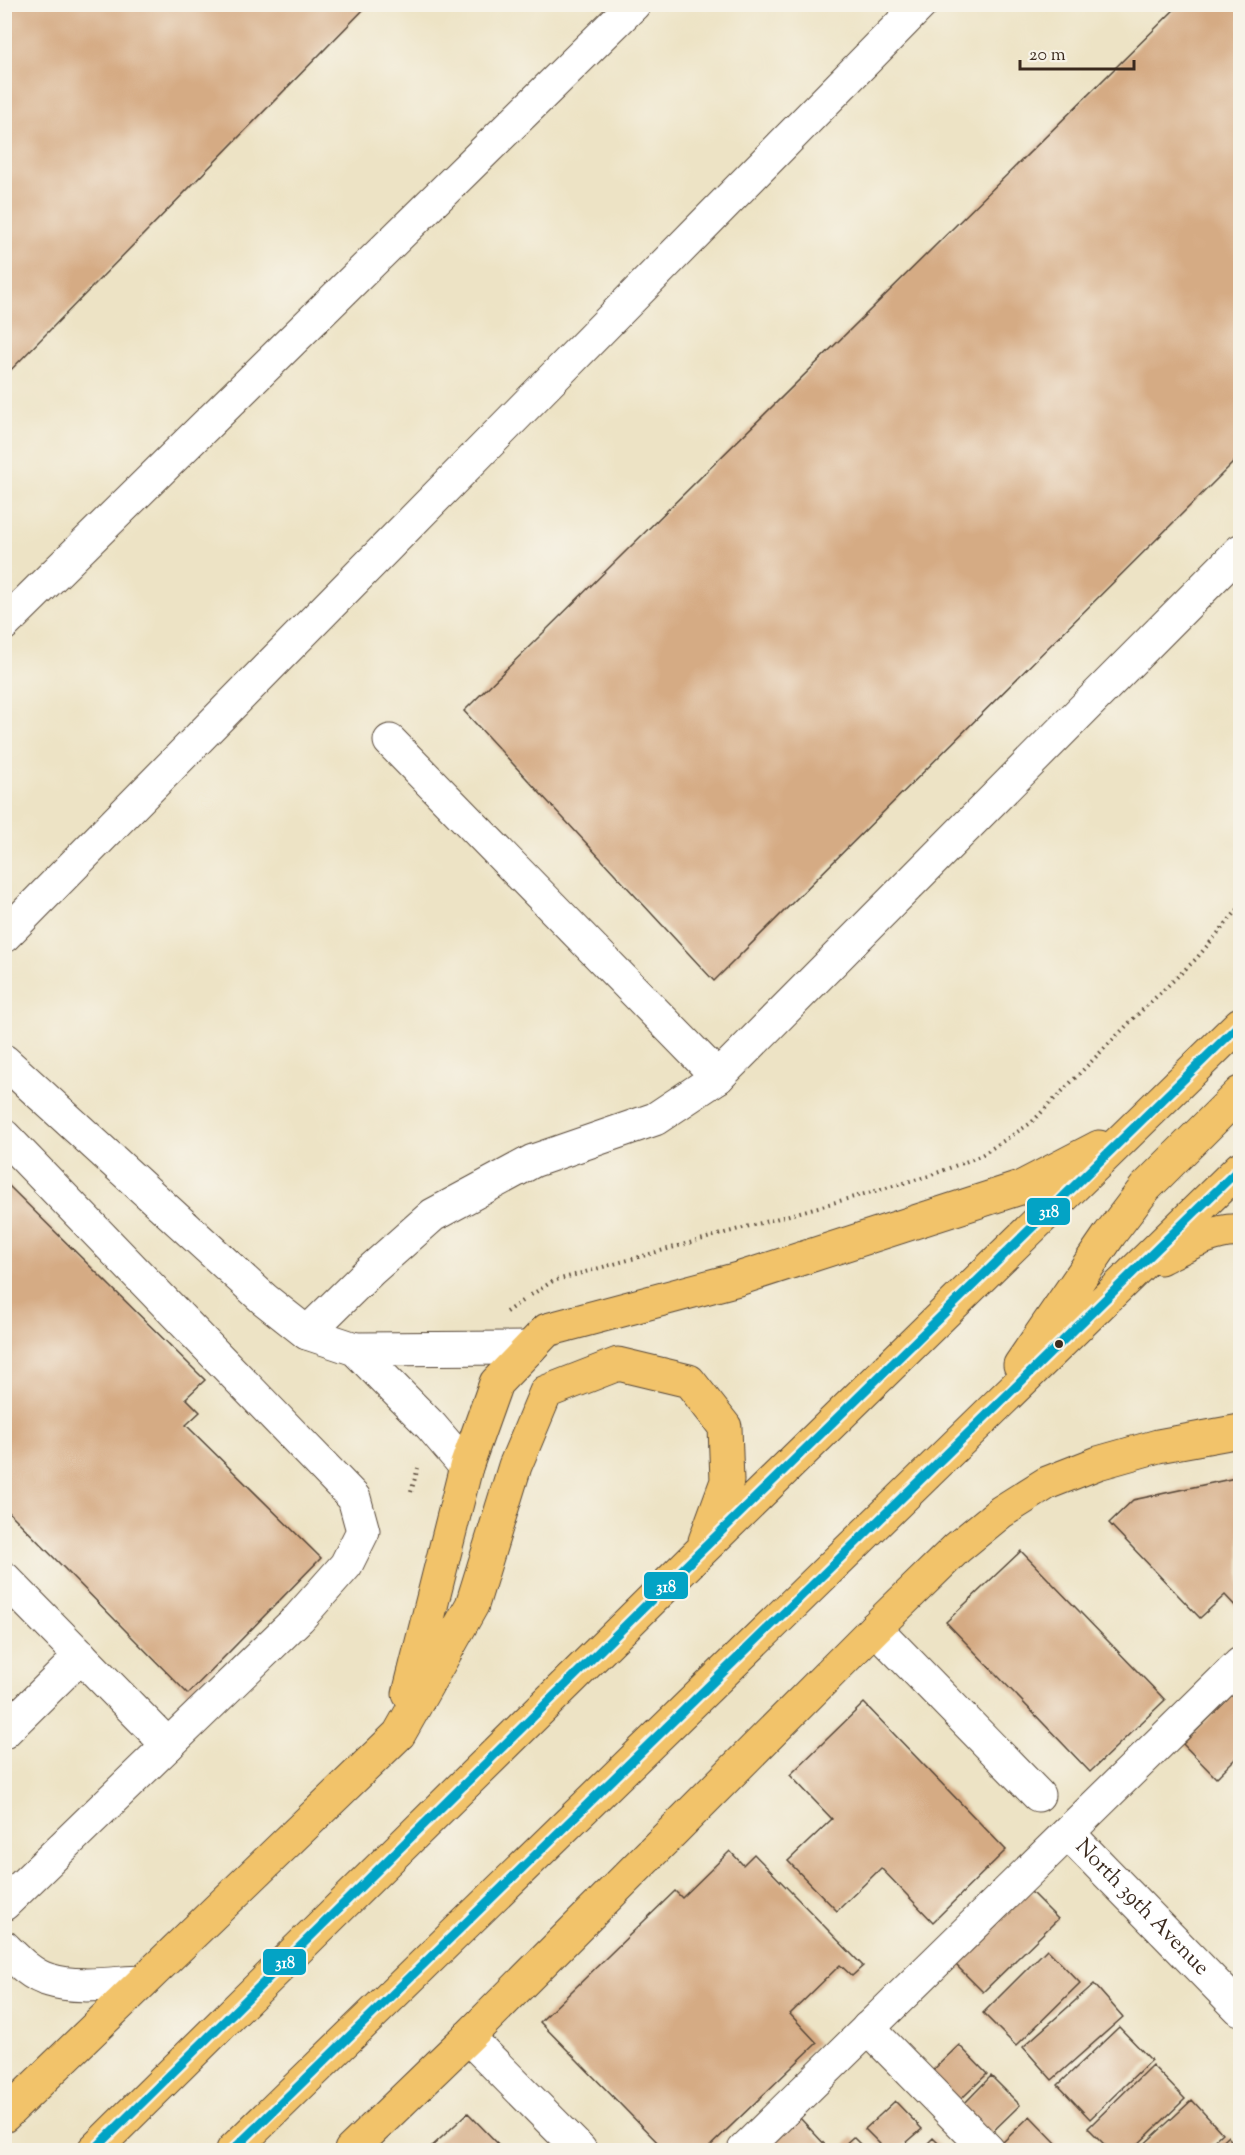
<svg xmlns="http://www.w3.org/2000/svg" width="1245" height="2155" viewBox="0 0 1245 2155" font-family="'Sorts Mill Goudy',serif">
  <rect width="100%" height="100%" fill="#f7f3e8"/>
  <filter id="ink" filterUnits="userSpaceOnUse"><feTurbulence type="fractalNoise" baseFrequency=".0167" numOctaves="2"/><feDisplacementMap in="SourceGraphic" scale="12" xChannelSelector="R" yChannelSelector="G"/><feConvolveMatrix kernelMatrix="1 2 1 2 8 2 1 2 1" color-interpolation-filters="sRGB"/></filter>
  <filter id="wash" filterUnits="userSpaceOnUse"><feTurbulence type="fractalNoise" baseFrequency=".008" numOctaves="4" result="noise"/><feDisplacementMap in="SourceGraphic" scale="24" xChannelSelector="R" yChannelSelector="G"/><feGaussianBlur stdDeviation="1.35" result="paint"/><feColorMatrix in="noise" values="0 0 0 0 0 0 0 0 0 0 0 0 0 0 0 0 0 1.4 0 .05"/><feComposite in="paint" operator="in"/></filter>
  <g filter="url(#wash)">
    <rect width="100%" height="100%" fill="#ede3c5"/>
    <g id="blocks">
      <path fill="#d5ab84" d="M4,4h365l-365,373z
        M1180,4h60v452l-526,525 -250,-270z
        M4,1181l201,199 -19,18 14,14 -14,13 135,133 -133,136 -184,-187z
        M1240,1477v134l-15,-16 -25,23 -91,-95 24,-23z
        M1021,1551l144,149 -75,72 -144,-150z
        M1240,1687v67l-24,24 -33,-34z
        M864,1703l142,147 -73,72 -52,-54 -44,43 -49,-50 44,-42 -42,-44z
        M730,1851l13,14 11,-11 109,112 -11,10 -12,-11 -50,49 27,29 -111,107h-41l-125,-128 135,-131 7,7z
        M1029,1890l29,29 -75,73 -28,-28z
        M1047,1949l33,34 -64,63 -33,-33z
        M1094,1984l29,33 -71,63 -29,-33z
        M1119,2027l32,33 -61,59 -32,-34z
        M959,2045l28,29 -29,28 -28,-29z
        M1152,2065l33,34 -53,51h-22l-22,-22z
        M991,2076l29,29 -31,30 -28,-28z
        M1192,2100l30,33 -18,17h-66z
        M895,2101l27,28 -24,21h-12l-21,-21z
        M468,2113l36,37h-76z
        M1030,2116l30,31 -5,3h-51l-5,-4z
        M799,2117l29,31 -2,2h-62z
        M1227,2136l13,14h-28z
        M853,2137l13,13h-27z
        M933,2138l12,12h-24z"/>
    </g>
  </g>
  <g filter="url(#ink)">
    <use href="#blocks" fill-opacity="0" stroke="#564637" stroke-width="1.5"/>
    <g fill="none" stroke-linecap="round" stroke-linejoin="round">
      <defs>
        <g id="minor">
          <path d="M4,624l630,-620"/>
          <path d="M390,741l328,336 522,-526"/>
          <path d="M4,936l917,-932"/>
          <path d="M4,1061l260,238 43,34 48,16 76,77 35,41"/>
          <path d="M4,1136l350,362 9,33 -17,34 -47,53 -295,286"/>
          <path d="M307,1333l63,-62 63,-56 100,-54 122,-42 63,-42"/>
          <path d="M355,1349l175,-1"/>
          <path d="M4,1578l164,167"/>
          <path d="M875,1628l163,167"/>
          <path d="M4,1732l77,-76"/>
          <path id="s1" d="M1068,1833l172,176"/>
          <path d="M4,1947c13,13 28,29 45,33 29,9 63,3 93,2"/>
          <path d="M868,2028l120,122"/>
          <path d="M468,2037l112,113"/>
          <path d="M744,2150l496,-486"/>
        </g>
        <path id="major" d="M1160,1258c22,-11 56,-30 80,-27
          M1020,1365l90,-131 35,-46 95,-95
          M409,1694l57,-227 30,-84 51,-53 191,-51 282,-91 79,-41
          M4,2116l395,-382 73,-129 43,-139 31,-74 72,-28 71,17 36,46 2,54 -22,60
          M94,2150l607,-599 539,-527
          M233,2150c335,-328 673,-653 1007,-982
          M351,2150l117,-113 407,-409 82,-80 44,-36 46,-29 51,-20 60,-17 82,-15"/>
      </defs>
      <use href="#minor" stroke="#564637" stroke-width="35"/>
      <use href="#major" stroke="#564637" stroke-width="35"/>
      <path stroke="#564637" stroke-width="4" stroke-dasharray="1.5 4.5" stroke-linecap="butt" d="M531,1295l22,-14 376,-105 51,-20 51,-33 105,-107 60,-57 44,-52
        M506,1312l16,-11
        M411,1492l7,-24"/>
      <use href="#minor" stroke="#fff" stroke-width="33"/>
      <use href="#major" stroke="#f2c36a" stroke-width="33"/>
      <defs>
        <path id="bus-1" d="M94,2150l607,-599 539,-527
          M233,2150l1007,-982"/>
      </defs>
      <use href="#bus-1" stroke="#f7f3e8" stroke-width="14"/>
      <use href="#bus-1" stroke="#03a3c5" stroke-width="9"/>
    </g>
  </g>
  <circle fill="#3b2a1e" stroke="#f7f3e8" stroke-width="2" cx="1059" cy="1344" r="5"/>
  <g text-anchor="middle" dominant-baseline="central" stroke-width="4.5" stroke-linejoin="round" paint-order="stroke">
    <g font-size="22" fill="#3b2a1e" stroke="#f7f3e8">
      <text stroke="none"><textPath href="#s1" startOffset="105">North 39th Avenue</textPath></text>
    </g>
  </g>
  <g stroke="#f7f3e8" stroke-width="2">
    <rect x="1026" y="1197" width="45" height="29" rx="6" fill="#03a3c5"/>
    <rect x="643" y="1571" width="46" height="29" rx="6" fill="#03a3c5"/>
    <rect x="262" y="1948" width="45" height="28" rx="6" fill="#03a3c5"/>
  </g>
  <g font-size="16" text-anchor="middle" font-weight="bold" fill="#fff">
    <text x="1049" y="1217">318</text>
    <text x="666" y="1592">318</text>
    <text x="285" y="1968">318</text>
  </g>
  <rect width="1245" height="2155" fill="none" stroke="#f7f3e8" stroke-width="24"/>
  <path d="M1020 60v9h114v-9" fill="none" stroke="#3b2a1e" stroke-width="3"/>
  <text x="1029" y="60" font-size="18" fill="#3b2a1e" stroke="#f7f3e8" stroke-width="4.5" paint-order="stroke">20 m</text>
</svg>
